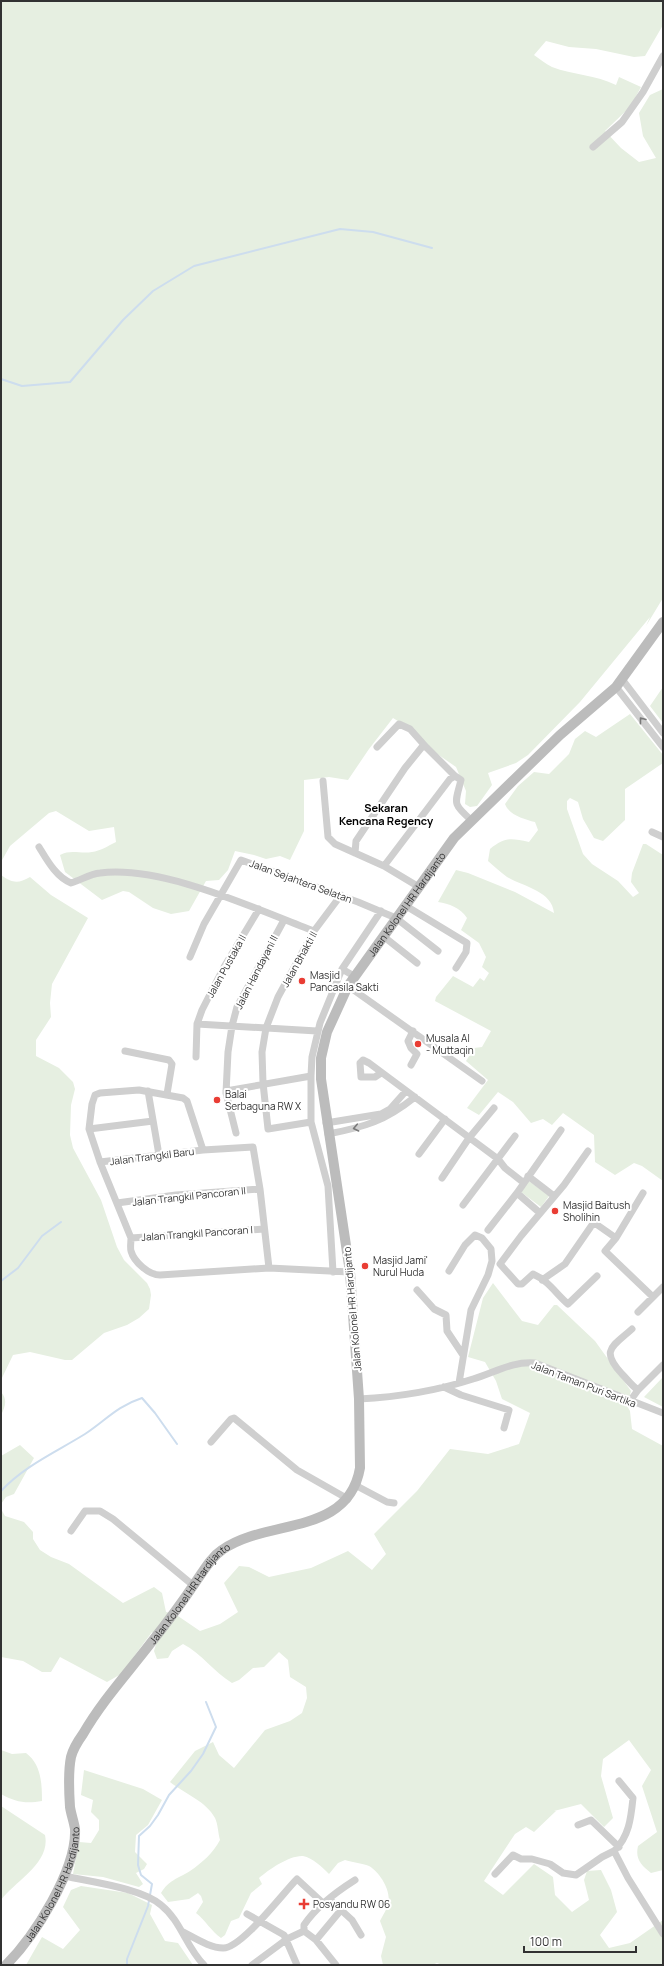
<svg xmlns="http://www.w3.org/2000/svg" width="664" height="1966" viewBox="0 0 664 1966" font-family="Manrope,sans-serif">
  <rect width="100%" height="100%" fill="#fff"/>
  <path fill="#e6efe1" d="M1,1h662v24l-18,31 -11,1 -38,-8 -27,-2 -23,-6 -12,14c6,4 12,9 18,12 21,8 44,8 64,18l3,-8 22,10 -11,20 -25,24 16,17 18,14 17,-4 -13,-22 -4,-23 11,-18 13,-6v509l-17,28 4,-9 -70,85 -52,53 -12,8 -28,10 4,12 -15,21 -7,1 -5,-3 1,-13 -10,-24 -33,-23 -12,-15 -18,-11 -24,31 -21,31 -19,-3 -25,3v51l-14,29 -10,-4 -14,3 -12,-4 -19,-4 -7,19 -9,10 -13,1 -17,30 -18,3 -18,-6 -24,-16 -6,-1 -21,9 -37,-28 -5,-17c11,-6 20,-1 32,-3 8,-1 16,-6 24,-10l-2,-15 -25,4 -33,-20 -7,2 -39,33 -9,16z
    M663,687v36l-13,-17z
    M630,714l33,41v8l-38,26v31l-22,21 -9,-3 -11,-19 -5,-17 -8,-4 -3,3v8l16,45 9,10 26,17 15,16 6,-4 -8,-11 1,-9 11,-29h3l17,11v326l-21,-15 -8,-3 -19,12 -20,-13 -1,-27 -31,-22 -11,12 -9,-6 -12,4 -18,-21 -15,-10 -19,23 -12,-7 21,-28 -22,-19 8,-13 8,-1 9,-16 -56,-30 1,-4 17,-21 20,11 7,-9 4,3 5,-8 -7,-6 4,-10 -7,-14 -18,-13 6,-12c-7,-11 -18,-14 -29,-16l18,-32 12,3 47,19 39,21c-2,-22 -30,-26 -47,-36 -7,-5 -13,-11 -19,-16l2,-12c15,-12 20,-11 39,-7l9,-12 -3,-8c-11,-3 -26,-7 -30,-18l13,-18 16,-14 15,2 20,-20 6,-15 10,-8 11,6z
    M1,875c11,8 17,9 29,2l21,18 37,23 -36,66 -2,19 1,14 -15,23v16l23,12 14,14 2,7 -4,16 -1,30 3,13 28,52 16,47 7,13 23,23 3,6 1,6 -2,14 -10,9 -12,7 -23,8 -32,27h-7l-35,-8 -17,3 -12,25z
    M529,1181l20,15 -8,11 -20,-15z
    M493,1283l29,38 16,4 16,-20h3l38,36 36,50 -4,15 3,5 2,18 31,17v424l-12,3c-10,-8 -16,-14 -13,-27l19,-14 -15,-46 9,-16 -22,-30 -26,19 -2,17 12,42 -9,9 -23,-23 -27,7h2l-22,21 -8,-5 -11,7 -31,47 19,14 31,-31 19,13 2,18 17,17 17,-12 -5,-20 3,-9 14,-1 10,20 6,22 -17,23 9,13 21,-5 33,-23v45h-221l-5,-2 -5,2h-49l-2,-9 5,-19 -6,-16c3,-6 7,-12 8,-17 4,-12 -8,-32 -19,-38 -4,-2 -18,-4 -24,-6l-7,3 -9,11c-7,-7 -16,-16 -26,-18 -13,-1 -35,14 -44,22l3,6 -11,9 -12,25 -8,3 -6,14 -4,3c-10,-7 -15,-17 -25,-25l7,-11 -2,-6 -3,-3 -9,6 -21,3 -7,-9c8,-13 16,-14 29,-22 12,-8 23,-18 30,-31 -2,-7 -2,-16 -5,-22 -9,-17 -30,-24 -45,-36l25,-31 18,-9 6,13 15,13 31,-38 25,-9 12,-8 5,-15 -1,-11 -16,-10 -2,-17 -9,-8 -15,15 -11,1 -14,12 -7,3c-18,-11 -30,-29 -49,-39l-11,7 -4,7 -11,1 -3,-8 3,-10 -5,-9 -31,42 -14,8 -47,-25 -9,15h-9l-19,-11 -22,-4v-148l4,7 19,6 9,10v7l7,11 11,7 18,7 54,39 31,-16 8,6 4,19 9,2 25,17 20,-7 18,-12 -14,-29 15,-17 10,1 20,10 42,-9 37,-17 24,19 14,-16 -12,-20 43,-43 33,-42 38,5 31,-10 11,-31 -28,-14 -6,-18 -11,-19 -17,-5 15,-59z
    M663,1377v30l-19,-10z
    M1,1392c7,8 4,15 0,23z
    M20,1445l14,13 -20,36 -8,3 -5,7v-48z
    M1,1750l11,4 14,-1c15,11 16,30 16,48 -16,3 -27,1 -41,-7z
    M84,1770l59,19 19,11 -14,25 -12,10 -1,17 12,12 -3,5 -8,4 7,11 -4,3 -36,-10 -30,-3 6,-32 12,1 8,-13v-10l-8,-8 2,-12 -12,-5z
    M1,1806l44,29c6,28 -30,46 -44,65z
    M81,1886l47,7 24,12 -2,9 15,27 13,2 15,22h-167l16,-28 21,12 17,-19 -17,-23 8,-17z"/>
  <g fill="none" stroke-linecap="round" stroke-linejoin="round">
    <path stroke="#cdddee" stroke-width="2" d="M1,379l21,7 48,-4 53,-62 30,-29 41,-25 146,-37 33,3 59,16
      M1,1281l17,-13 24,-32 19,-14
      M1,1491c23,-25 55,-39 84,-57 20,-13 32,-28 57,-36l13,15 22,31
      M127,1965v-6l21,-53 4,-22 -11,-9 -3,-10 1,-29 11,-10 8,-11 11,-20 22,-24 12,-17 13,-27 -10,-25"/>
    <path stroke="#cfcfcf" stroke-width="7" d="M593,147l29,-25 21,-30 20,-36
      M622,679l41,54
      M616,687l47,60
      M377,747l22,-23 11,5 16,18
      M323,781l5,56 7,7 49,22
      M652,832l11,5
      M39,847c8,13 17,30 32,36 10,-3 19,-9 29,-10 63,-8 155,36 214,58
      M355,853l1,-12 49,-73 17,-21h4l29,29
      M419,887l-35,-21 66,-87 5,-3 6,4c-6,24 -9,23 10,40
      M406,906l61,37 -1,9 -10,16
      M383,936l34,27
      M190,957l14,-33 37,-64 117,42 38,16 42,33
      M342,969l12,7
      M348,986l134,95
      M197,1024l120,7
      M125,1051l44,9 3,4 -5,30
      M196,1057l1,-33 5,-14 22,-43 35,-58
      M411,1065l6,-11 -6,-6 -3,-7 5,-10
      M381,1073l-6,4h-14l-1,-14 3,-3 6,3 129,96 7,9 19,15
      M148,1091l11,64
      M226,1091l85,-15
      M311,1122l-43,7 -5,-46 -1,-31 4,-24 12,-31 36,-66 27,-36
      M326,1123l55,-9 9,-5 16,-18
      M89,1129l64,-8
      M236,1133l-10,-40 2,-41 4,-26 5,-19 47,-87
      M328,1134c37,-7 57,-13 87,-37
      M203,1150l-16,-49 -4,-3 -44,-8 -39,3 -5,2 -3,9 -3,25 11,33 31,76c0,4 -1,10 0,13 3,11 18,24 29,24l109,-7 81,4
      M588,1151l-24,34 -43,51 -21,28 18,20h4l11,-10c16,7 23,20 35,30l29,-28
      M419,1154l26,-35
      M100,1162l103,-12 50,-3 7,42 9,79
      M528,1176l26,20
      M442,1178l27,-40 25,-30
      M517,1193l23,20
      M643,1193l-27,45 -11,13 48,46
      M117,1203l59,-8 84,-6
      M463,1205l52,-69
      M488,1230l29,-37 44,-63
      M131,1238l133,-9
      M449,1271l16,-26 10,-10 7,3 9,11 1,12 -4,14 -17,35 -12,73
      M333,1272l-5,-86 -17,-64v-46l1,-19 8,-34 22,-54 39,-58
      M542,1280l23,-16 27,-39 4,-1 20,14
      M417,1290l17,19 12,6 1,16 16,24
      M638,1312l25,-25
      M632,1329c-20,18 -32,21 -10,45 5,5 9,11 16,16
      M444,1387l17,8 48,15 -5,18
      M359,1399c39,-2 77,-8 114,-20 21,-6 39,-18 62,-16l128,50
      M630,1401l8,-11 25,-25
      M211,1442l20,-23 3,-1 63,52 51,29
      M355,1485l32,17 7,1
      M71,1531l14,-20h15l13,8 81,67
      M619,1781l14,17c-2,20 -4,39 -19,53l14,27 35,56
      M578,1825l13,-5 28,27
      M495,1874l18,-19 8,4h11l18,5 13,9 13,2 26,-18 12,-6
      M65,1876c26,6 76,12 96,29 20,16 25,42 43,60
      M329,1899l23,21 9,15
      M247,1914l37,21 13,30
      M304,1931v-6c12,-18 32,-33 51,-45
      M304,1931l12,9 20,25
      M183,1932c12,6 27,16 40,16 18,1 60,-55 74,-69l27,25
      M316,1940l25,-30
      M252,1965l35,-26 17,-8"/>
    <path stroke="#bcbcbc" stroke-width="10" id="s1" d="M6,1965c28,-28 71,-95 69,-136 -1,-7 -4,-15 -5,-22 -1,-15 -2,-35 1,-50 2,-8 7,-16 12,-23 19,-33 44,-60 67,-90 16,-20 31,-40 45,-61 8,-11 15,-25 27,-33 45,-32 126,-13 138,-82l-1,-69 -9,-127 -29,-193v-21l6,-26 21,-46 106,-148 106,-103 56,-48 47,-65"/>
  </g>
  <defs><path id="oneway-chevron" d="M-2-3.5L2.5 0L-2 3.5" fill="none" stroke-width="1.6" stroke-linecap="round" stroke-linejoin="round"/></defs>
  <g stroke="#797979">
    <use href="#oneway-chevron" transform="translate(642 720) rotate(-128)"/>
    <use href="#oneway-chevron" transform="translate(356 1128) rotate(168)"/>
  </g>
  <g fill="#e93d34" stroke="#fff" stroke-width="1.5">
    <circle cx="302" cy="981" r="4"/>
    <circle cx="418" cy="1044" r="4"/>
    <circle cx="217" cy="1100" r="4"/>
    <circle cx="555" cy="1211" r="4"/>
    <circle cx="365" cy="1266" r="4"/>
    <path d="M302 1898h4v4h4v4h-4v4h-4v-4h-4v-4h4z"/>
  </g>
  <g text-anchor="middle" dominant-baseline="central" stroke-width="4" stroke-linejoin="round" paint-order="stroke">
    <g font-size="10" fill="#323232" stroke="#fff">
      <text transform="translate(301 881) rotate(20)">Jalan Sejahtera Selatan</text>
      <text stroke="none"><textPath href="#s1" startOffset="1246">Jalan Kolonel HR Hardijanto</textPath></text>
      <text transform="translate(299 959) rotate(-61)">Jalan Bhakti II</text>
      <text transform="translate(226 966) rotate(-61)">Jalan Pustaka II</text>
      <text transform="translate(256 972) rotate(-63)">Jalan Handayani II</text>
      <text transform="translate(152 1156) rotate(-7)">Jalan Trangkil Baru</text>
      <text transform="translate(189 1196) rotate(-6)">Jalan Trangkil Pancoran II</text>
      <text transform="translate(197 1233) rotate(-4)">Jalan Trangkil Pancoran I</text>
      <text transform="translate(352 1309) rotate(-95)">Jalan Kolonel HR Hardijanto</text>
      <text transform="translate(584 1384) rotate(21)">Jalan Taman Puri Sartika</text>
      <text stroke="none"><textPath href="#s1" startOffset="431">Jalan Kolonel HR Hardijanto</textPath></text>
      <text stroke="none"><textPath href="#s1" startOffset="95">Jalan Kolonel HR Hardijanto</textPath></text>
    </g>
    <g font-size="10" fill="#323232" stroke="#fff" text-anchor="start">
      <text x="310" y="975">Masjid<tspan x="310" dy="12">Pancasila Sakti</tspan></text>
      <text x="426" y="1038">Musala Al<tspan x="426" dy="12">- Muttaqin</tspan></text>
      <text x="225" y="1094">Balai<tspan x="225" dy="12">Serbaguna RW X</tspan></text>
      <text x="563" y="1205">Masjid Baitush<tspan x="563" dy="12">Sholihin</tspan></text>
      <text x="373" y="1260">Masjid Jami'<tspan x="373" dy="12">Nurul Huda</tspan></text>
      <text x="313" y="1904">Posyandu RW 06</text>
    </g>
    <g font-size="11" font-weight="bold" fill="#000" stroke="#fff">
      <text x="386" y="807">Sekaran<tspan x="386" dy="13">Kencana Regency</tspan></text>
    </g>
  </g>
  <rect width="664" height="1966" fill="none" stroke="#323232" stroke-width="4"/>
  <path d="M524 1946v6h112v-6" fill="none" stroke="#323232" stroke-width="2"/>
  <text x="530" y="1946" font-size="12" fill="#323232" stroke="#ffffff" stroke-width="3" paint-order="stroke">100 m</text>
</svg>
